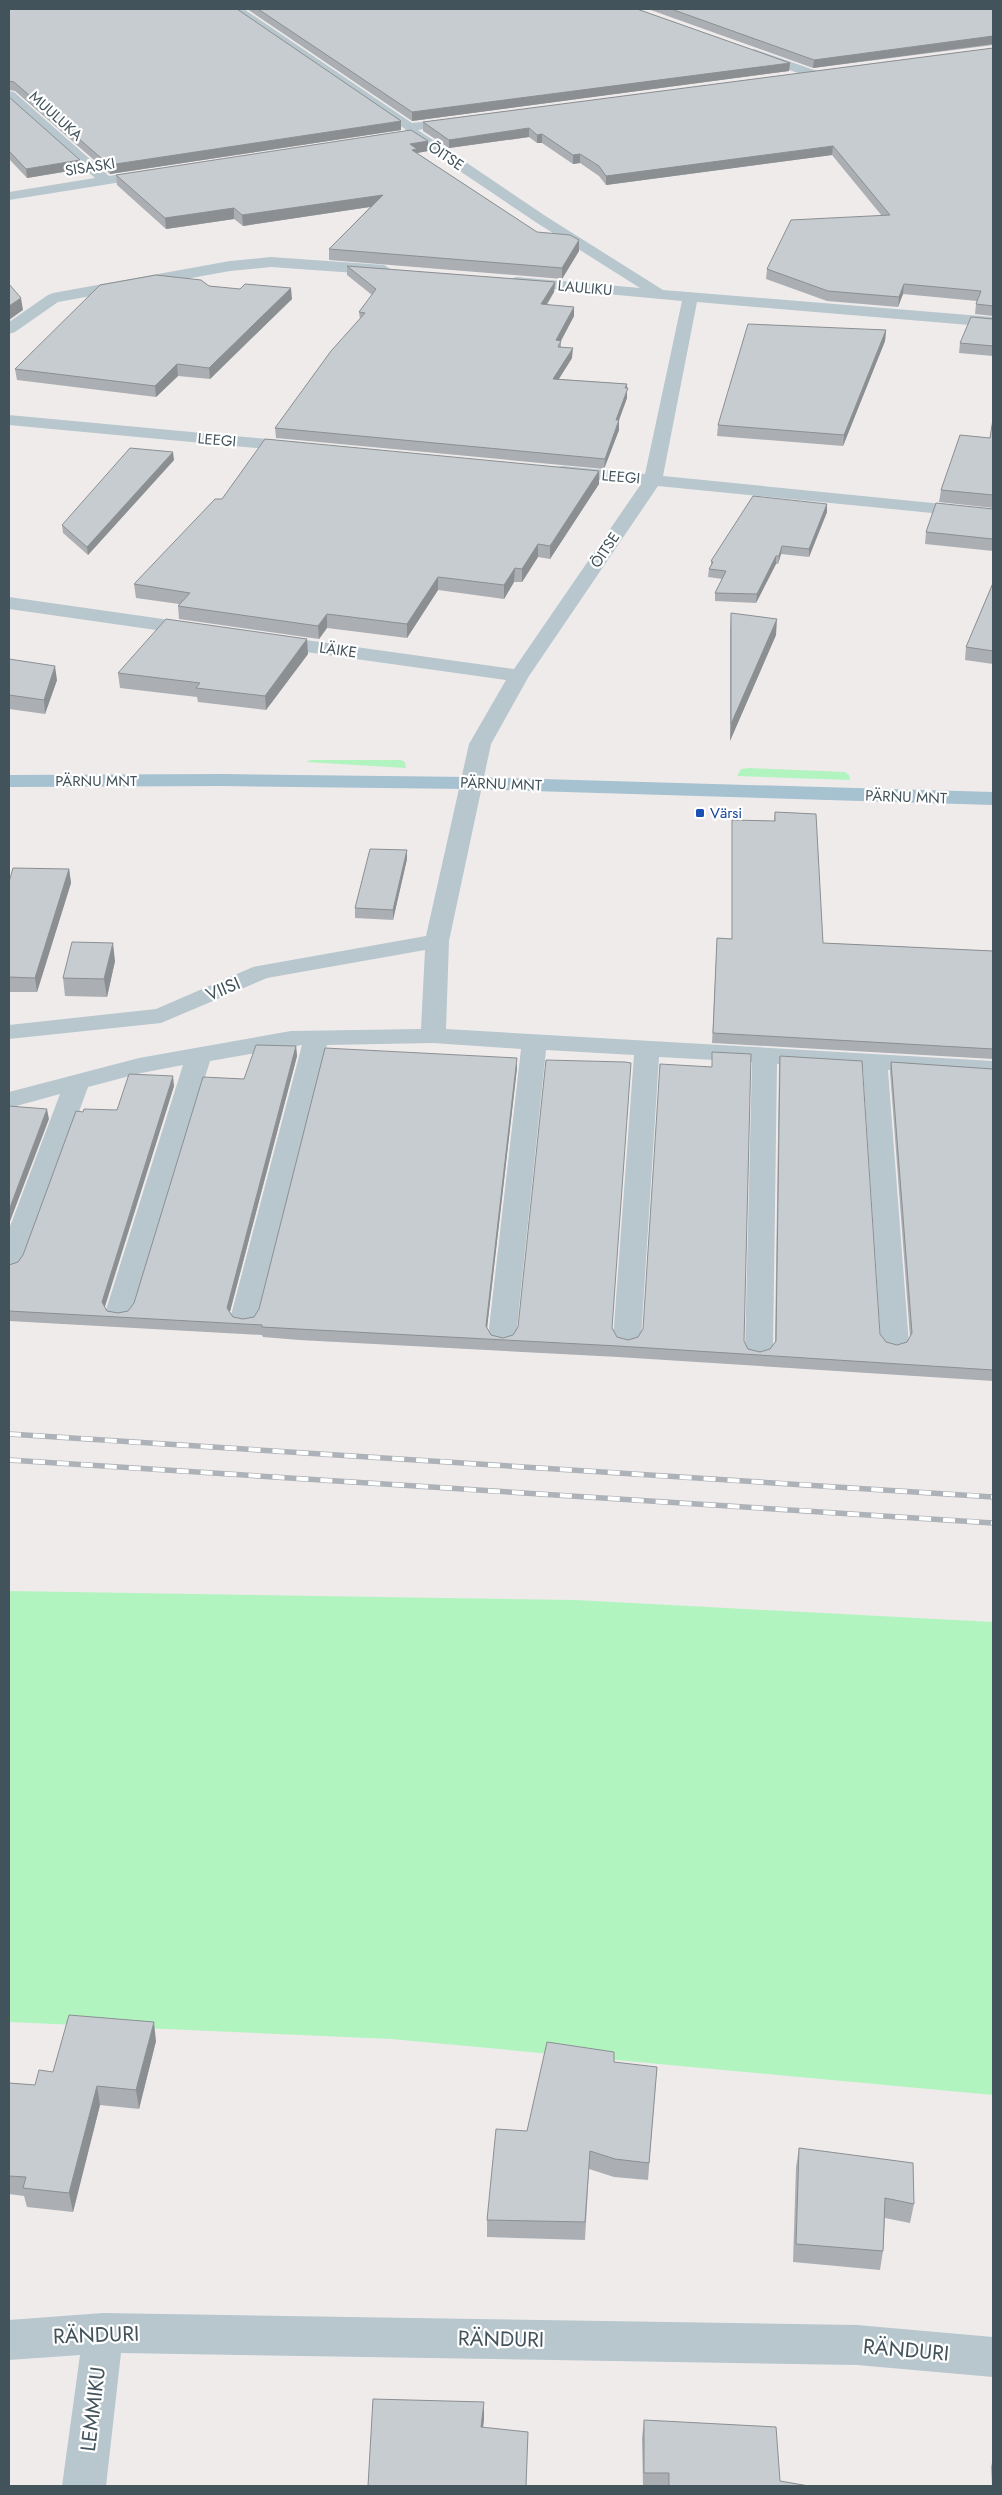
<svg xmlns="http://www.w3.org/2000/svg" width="1002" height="2495" viewBox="0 0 1002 2495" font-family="Jost,sans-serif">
  <rect width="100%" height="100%" fill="#efebeb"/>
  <path fill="#b2f4c0" d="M311,760h90l4,2 1,6 -100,-6z
    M749,768l96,4 4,3 1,5 -113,-4 4,-7z
    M9,1591l567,9 417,22v473l-602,-56 -382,-17z"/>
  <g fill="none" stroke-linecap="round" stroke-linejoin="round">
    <path fill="#b7c7cd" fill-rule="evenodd" d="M230,9h14l168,114 53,-6 2,3 -2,3 -47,7 129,87 116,73 330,27v10l-296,-25 -34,174 330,33v10l-335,-33 -129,190 -38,68 -42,197 -3,88 547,32v16l-105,-7 21,274 -4,7 -10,3 -10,-3 -4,-7 -18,-275 -86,-5 -4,287 -4,7 -10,3 -10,-3 -4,-7 7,-289 -93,-5 -18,282 -4,7 -10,3 -10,-3 -4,-7 21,-284 -88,-5 -30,287 -4,7 -10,3 -10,-3 -4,-7 33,-288 -88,-6 -106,2 -69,274 -4,7 -10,2 -10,-2 -4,-7 72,-274 -92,16 -77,252 -4,7 -10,2 -10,-2 -4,-7 78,-248 -42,8 -53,14 -65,178 -4,6 -10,3v-45l51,-135 -51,14v-16l130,-34 152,-27 130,-2 4,-79 -158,28 -106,45 -152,16v-14l147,-16 97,-42 173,-31 43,-192 37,-64 -236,-33 -7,-2 -3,-4 3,-4 7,-2 244,34 127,-185 -78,-8 -6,-1 -3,-4 3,-4 6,-1 82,8 37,-173 -171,-16 -3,-3 3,-3 5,-2 124,11 -103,-65 -128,-86 -4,-8z
      M754,49l63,22 2,3 -2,3h-8l-59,-21 -2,-3 2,-3z
      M9,91l5,1 95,84 44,-7 7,4 -7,4 -144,23v-8l86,-14 -86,-76z
      M271,257l113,8 8,5 -8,5 -113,-8 -41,4 -172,31 -43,30 -6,2v-12l39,-27 5,-2 177,-32z
      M9,415l290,27 6,1 3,4 -3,4 -6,1 -290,-27z
      M9,597l189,27 7,2 3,4 -3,4 -7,2 -189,-27z
      M103,2313l754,12 136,12v40l-136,-12 -736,-12 -15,133h-44l18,-131 -71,5v-40z"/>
    <path fill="#a6c1cf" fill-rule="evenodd" d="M223,774l247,3 523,15v13l-523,-16 -247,-3 -214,1v-12z"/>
    <defs>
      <path id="rail" d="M9,1434l984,63
        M9,1460l984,63"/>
    </defs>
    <use href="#rail" stroke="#acb2b7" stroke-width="5.5"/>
    <use href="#rail" stroke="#fff" stroke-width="4" stroke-dasharray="12" stroke-linecap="butt"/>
  </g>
  <path fill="#abafb4" d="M9,9l392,121 -291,44 -95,-83 -6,-1z
    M247,9h390l153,54 -1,8 -377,50z
    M648,9h345v36l-180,23z
    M993,48v268l-18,-2 1,-10 1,-3 -74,-7 -5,13 -71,-6 -61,-22 1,-10 115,-53 -50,-61 -226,30 -7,-9 -19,-13 -7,1 -31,-21h-5l-8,-6 -80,11 -26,-17v-9z
    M9,97l72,72 -54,9 -18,-19z
    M428,141v10l-11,2 120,79 42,19 -17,28 -233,-19v-11l41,-42 -127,19 -9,-7 -68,10 -49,-44 -1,-10z
    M347,266l208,16 -1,10 -7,13 27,11 -13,25v6l11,11 -13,21 68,5v14l-8,22v10l-15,39 -328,-31 -1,-10 85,-109 -1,-7 13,-17 -25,-20z
    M209,286l83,13 -82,80 -32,-3 -22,21 -139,-17 -2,-11z
    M993,319v37l-34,-3 1,-10z
    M886,330l-1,11 -42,105 -126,-10 1,-11z
    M993,419v89l-54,-6 2,-12 49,-52z
    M174,460l-86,95 -25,-22 -1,-8z
    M599,471v13l-49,75 -12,-2 -16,25h-8l-10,17 -66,-9 -31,48 -80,-10 -8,11 -140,-20 -1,-13 1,-2 -43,-6 -2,-14 88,-85z
    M827,504v8l-18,45 -28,-3 -3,10h-2l-20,39 -41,-2v-8l7,-14 -14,-2 1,-8 2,-4v-4z
    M993,509v42l-68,-7 1,-12z
    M993,583v81l-28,-4 1,-13z
    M731,613l45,22 -46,106v-112z
    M308,654l-42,56 -68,-8 -1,-5 -77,-9 -2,-15z
    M9,659l48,21 -12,34 -36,-5z
    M775,812l48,131 170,8v108l-281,-16 5,-105 15,1v-119l42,1z
    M407,859l-14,61 -38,-2v-10z
    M69,869l2,14 -34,109h-28v-110z
    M115,961l-8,36 -42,-1 -2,-18z
    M296,1046l1,10 -67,256 3,5 10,2 11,-2 263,-249 -30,260 4,7 12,3 109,-9 5,8 11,3 116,1 4,8 12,3 10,-3 5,-7 4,-276 1,-10 100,278 6,8 11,3 10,-3 3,-5 -20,-265 1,-10 102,7v312l-375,-24 -319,-17 -36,-3 -1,-2 -253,-14v-56l9,-3 5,-7 60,-143 34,-2 57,-24 -69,221 2,4 11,2 10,-2 6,-8 110,-224z
    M156,2041l-17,68 -39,-4 -27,107 -46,-5 -3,-11 -15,-2v-111l26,2 18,-13z
    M614,2062l43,5 -9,113 -34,-3 -25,-8 -4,71 -98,-3v-17l40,-89z
    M799,2148l115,56 -4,19 -25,-5 -2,33 -3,19 -87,-8 3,-95z
    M644,2420l136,61 29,5h-166l-1,-48z
    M993,2458v28h-1l-1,-19z"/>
  <path fill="#8b8f92" d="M993,36v8l-180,24 1,-8z
    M790,63l-1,8 -377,50v-9z
    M401,121v9l-291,44 -1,-9z
    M529,128v9l-80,11v-8z
    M542,134v9h-5v-8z
    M428,141v10l-11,2v6l-7,-15z
    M833,146l-1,9 -226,30v-9z
    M580,154v9l-7,1v-9z
    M80,160l1,9 -54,9 -1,-9z
    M383,195v10l-140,21 -1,-11z
    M234,208v11l-68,10 -1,-11z
    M579,240v11l-17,28v-11z
    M555,282l-1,10 -13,21v-9z
    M904,284l-1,10 -5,13 1,-10z
    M291,288l1,11 -82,80 -1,-11z
    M21,298l2,12 -14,10v-14z
    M574,307v9l-18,34v-10z
    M886,330l-1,11 -42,105 1,-11z
    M573,348l-1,10 -19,30v-9z
    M177,364l1,12 -22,21 -1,-11z
    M627,384v14l-8,22v10l-15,39 1,-10z
    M173,452l1,8 -86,95 -1,-8z
    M599,471v13l-49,75v-13z
    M827,504v8l-18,45v-8z
    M538,544v13l-16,25v-13z
    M782,546l-1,8 -3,10 1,-8z
    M776,556v8l-20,39 1,-9z
    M515,568l-1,14 -10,17v-14z
    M438,577v13l-31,48v-14z
    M327,614v14l-8,11 -1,-13z
    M777,619l-1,16 -46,106 1,-17z
    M307,639l1,15 -42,56 -1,-14z
    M55,666l2,14 -12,34 -1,-14z
    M407,850v9l-14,61v-10z
    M69,869l2,14 -34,109 -2,-14z
    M113,943l2,18 -8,36 -3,-18z
    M296,1046l1,10 -69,263 -1,-11z
    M517,1058v10l-31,269v-11z
    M173,1076l1,10 -71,226 -1,-10z
    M47,1109l2,10 -40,105v-14z
    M154,2022l2,19 -17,68 -3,-19z
    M97,2086l3,19 -27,107 -4,-19z
    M484,2402v18l-3,25v-18z"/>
  <path fill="#c7ccd1" stroke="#8b8f92" d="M9,9h228l164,112 -292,44 -95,-83 -5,-1z
    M258,9h379l153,54 -378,49z
    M671,9h322v27l-179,24z
    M993,48v258l-17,-2 5,-13 -77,-7 -5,13 -71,-6 -61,-22 24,-49 99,-5 -57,-69 -227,30 -7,-10 -19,-12 -7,1 -31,-21 -5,1 -8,-7 -80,12 -26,-18z
    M9,97l71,63 -54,9 -17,-18z
    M411,130l17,11 -18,3 7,5 -5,1 125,82 33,3 9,5 -17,28 -233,-19 54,-54 -141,20 -8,-7 -69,10 -49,-43z
    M347,266l208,16 -14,22 33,3 -18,33 5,1 -3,6 15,1 -20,31 74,5 -2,4h3l-12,32h3l-14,39 -330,-31 56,-77 34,-38 -6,-1 17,-23z
    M156,275l45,5 8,6 31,3 5,-5 46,4 -82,80 -32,-4 -22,22 -140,-17 85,-84z
    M9,284l12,14 -12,8z
    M971,317l22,2v27l-33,-3z
    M748,324l138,6 -42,105 -126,-10z
    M993,419v76l-52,-5 19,-55 30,3z
    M265,439l334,32 -49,75 -12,-2 -16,25 -7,-1 -11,17 -66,-8 -31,47 -80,-10 -9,12 -140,-20 12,-13 -56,-9 81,-85h7z
    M130,448l43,4 -86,95 -25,-22z
    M753,496l74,8 -18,45 -27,-3 -3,10h-3l-19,38 -42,-1 11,-22 -17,-2 4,-7 -2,-1z
    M936,503l57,6v30l-67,-7z
    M993,583v68l-27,-4z
    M731,613l46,6 -46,105z
    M166,619l141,20 -42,57 -69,-8 4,-5 -82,-10z
    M9,659l46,7 -11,34 -35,-5z
    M775,812l41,2 7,129 170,8v98l-280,-16 4,-95 15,1v-119l43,1z
    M370,849l37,1 -14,60 -38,-2z
    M13,868l56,1 -34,109 -26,-1v-95z
    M72,942l41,1 -9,36 -41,-1z
    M256,1045l40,1 -69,262 6,9 10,2 11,-2 5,-8 66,-261 192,10 -31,268 5,9 12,3 10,-3 5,-8 28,-267 79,2 6,1 -19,265 5,9 11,3 10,-3 5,-8 17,-265 52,3v-15l39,2 -7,287 4,8 12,3 10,-3 6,-8 4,-285 82,5 18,273 6,8 11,3 10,-3 5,-9 -21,-271 102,7v301l-375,-24 -320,-17 -36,-2v-2l-253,-14v-46l9,-3 5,-7 53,-144 7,1 1,-3 33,1 12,-36 44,2 -71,226 5,9 11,2 10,-2 6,-8 69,-226 41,2z
    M9,1106l38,3 -38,101z
    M69,2015l85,7 -18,68 -39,-4 -28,107 -46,-5 3,-11 -17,-1v-93l26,2 4,-15 14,2z
    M547,2042l67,10v10l43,5 -8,96 -34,-4 -25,-8 -5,71 -98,-2 9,-91 31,2z
    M799,2148l114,15 1,41 -29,-6 -2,53 -87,-7z
    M373,2399l111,3 -3,25 47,5 -2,54h-158z
    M644,2420l132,7 4,54 29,5h-140v-13h-25z"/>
  <rect fill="#1a4fb4" stroke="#fff" stroke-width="2" x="695" y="808" width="10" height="10" rx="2.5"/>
  <g text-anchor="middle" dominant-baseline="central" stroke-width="4.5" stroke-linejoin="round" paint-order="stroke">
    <g font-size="15" fill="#42535b" stroke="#fff">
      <text transform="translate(56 116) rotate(42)">MUULUKA</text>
      <text transform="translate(446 156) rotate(34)">ÕITSE</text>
      <text transform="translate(90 167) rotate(-9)">SISASKI</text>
      <text transform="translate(585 288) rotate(5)">LAULIKU</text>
      <text transform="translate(217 440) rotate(5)">LEEGI</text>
      <text transform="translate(621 477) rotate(5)">LEEGI</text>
      <text transform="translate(605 550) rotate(-56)">ÕITSE</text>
      <text transform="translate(338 650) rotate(8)">LÄIKE</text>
      <text x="96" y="781">PÄRNU MNT</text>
      <text transform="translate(501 784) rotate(2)">PÄRNU MNT</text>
      <text transform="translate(906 797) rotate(2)">PÄRNU MNT</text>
    </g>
    <g font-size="15" fill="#164399" stroke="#fff" text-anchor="start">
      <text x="710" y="813">Värsi</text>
    </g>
    <g font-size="18" fill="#42535b" stroke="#fff">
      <text transform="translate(223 989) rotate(-23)">VIISI</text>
    </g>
    <g font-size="21" fill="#42535b" stroke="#fff">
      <text transform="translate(96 2335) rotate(-2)">RÄNDURI</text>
      <text transform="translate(501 2339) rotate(1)">RÄNDURI</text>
      <text transform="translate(906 2350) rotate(5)">RÄNDURI</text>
      <text transform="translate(93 2409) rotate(-83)">LEMMIKU</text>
    </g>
  </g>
  <rect width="1002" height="2495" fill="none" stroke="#42535b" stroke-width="20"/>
</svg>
